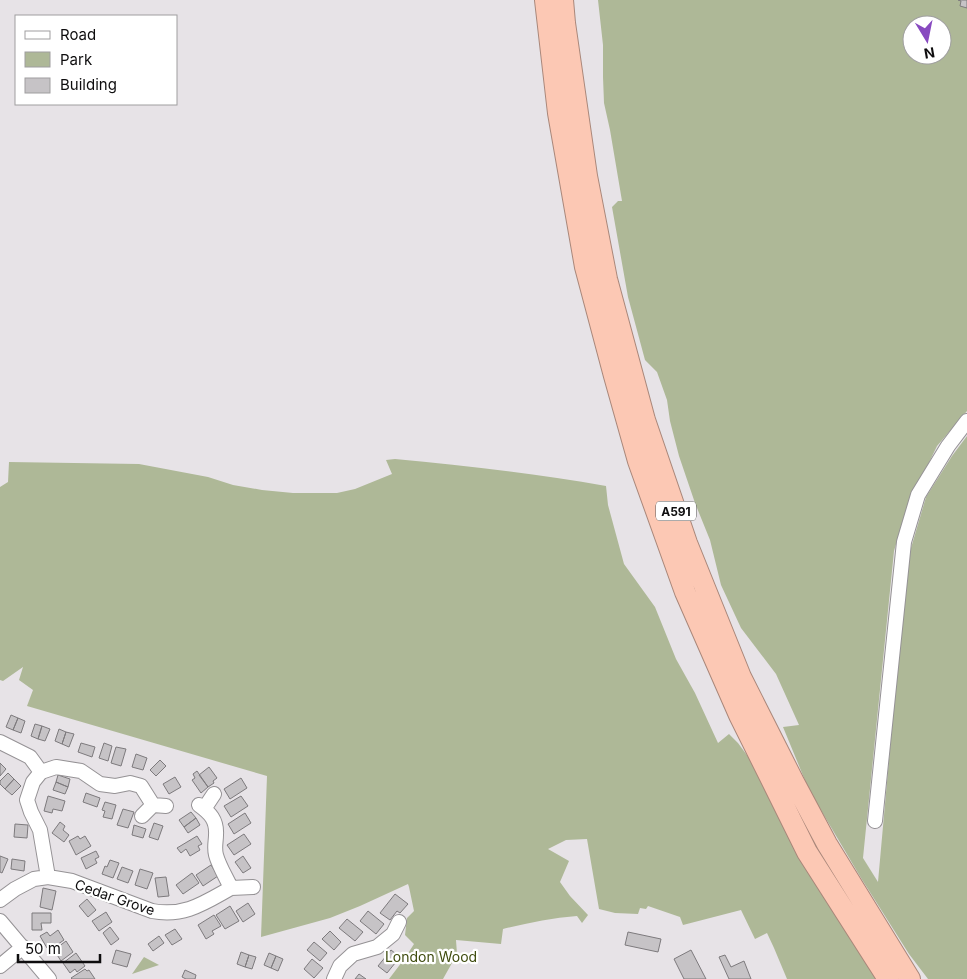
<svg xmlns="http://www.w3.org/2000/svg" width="967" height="979" viewBox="0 0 967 979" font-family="Inter,sans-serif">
  <rect width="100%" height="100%" fill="#e7e3e7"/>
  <path fill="#aeb897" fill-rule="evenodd" d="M598,0h369v411l-30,35 -31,64 -12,41 -31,307 15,24 25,-278 8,-56 15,-51 26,-41 15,-20v543h-39l-19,-25 -48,-76 -52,-88 -26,-63 16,-2 -23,-51 -35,-46 -20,-43 -11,-45 -15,-37 -16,-47 -9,-35 -3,-21 -10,-28 -12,-12 -17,-63 -16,-90 6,-6h4l-12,-71 -6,-27 -1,-26v-32zM912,25h30v30h-30z
    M395,459c70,7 141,14 211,27l2,19 16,59 31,43 21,52 19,34 23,50 11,-9 9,9 14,19 127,217h-92l-13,-31 -7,-15 -12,6 -14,-29 -58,15 -3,-8 -32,-11 -2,3 -6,-1 -2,6 -23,-1 -16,-4 -12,-70 -21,1 -18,9 21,12 -9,21 10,14 18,19 -6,8 -5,-7c-25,2 -50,7 -74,13l-2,15 -45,-4 1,14 -14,25h-54l16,-21 9,-14 -9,-9 2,-17 7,-7 -5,-24 -1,-3 -48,22 -30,12 -69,19 6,-161 -240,-70 6,-16 -14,-10 4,-13 -20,14 -3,-1v-193l8,-5 1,-20 130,2 69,13 25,8 29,5 31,3h44l18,-4 37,-15 -6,-14z
    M144,957l15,8 -27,9z"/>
  <path fill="#c6c3c6" stroke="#7d7a7d" d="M958,0h9v8l-7,-2 1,-5z
    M11,715l7,3 -5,12 -7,-3z
    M18,718l7,3 -4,12 -8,-3z
    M35,724l7,2 -4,13 -7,-3z
    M42,726l8,3 -5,12 -7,-2z
    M59,729l7,3 -4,12 -7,-3z
    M66,732l8,2 -5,13 -7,-3z
    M81,743l14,4 -3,10 -14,-5z
    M104,743l8,3 -4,15 -9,-3z
    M116,747l10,2 -5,17 -10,-3z
    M136,754l11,4 -4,12 -11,-3z
    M160,760l6,6 -10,10 -6,-6z
    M0,763l6,6 -6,7z
    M209,767l8,11 -4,3 1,2 -6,4 -9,-12z
    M197,771l11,16 -7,6 -9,-13 3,-2 -2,-4z
    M8,773l6,6 -9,10 -5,-5v-3z
    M58,775l12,4 -2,8 -12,-5z
    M175,777l6,10 -12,7 -6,-10z
    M241,778l6,10 -17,11 -6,-10z
    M14,779l7,7 -9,9 -7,-6z
    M56,782l12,5 -3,7 -12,-4z
    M86,793l14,5 -3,9 -14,-5z
    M48,796l17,5 -3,10 -9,-2 -1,4 -8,-2z
    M241,796l7,10 -17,11 -7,-11z
    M105,802l11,3 -4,14 -9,-2 2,-6 -3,-1z
    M123,809l11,3 -6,16 -11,-3z
    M191,812l5,6 -12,9 -5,-7z
    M245,813l6,10 -17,11 -6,-10z
    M196,818l4,7 -12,8 -4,-6z
    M60,822l5,4 -2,4 6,5 -5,7 -12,-9z
    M154,823l9,3 -5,14 -9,-3z
    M15,824l13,1 -1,13 -13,-1z
    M134,825l12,4 -3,9 -11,-3z
    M244,834l7,10 -17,11 -7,-10z
    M78,836l2,3 5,-3 6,10 -15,9 -7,-14z
    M197,836l5,8 -4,2 2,4 -10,6 -4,-7 -5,4 -4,-5z
    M96,851l3,6 -4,2 2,4 -11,6 -5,-11z
    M0,856l8,3 -6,14 -2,-1z
    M243,856l8,12 -8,5 -8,-11z
    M12,859l13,2 -1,10 -13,-2z
    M110,860l9,3 -6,15 -11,-4 3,-8 2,1z
    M211,865l7,11 -15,10 -7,-11z
    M122,867l11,4 -5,12 -11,-4z
    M140,869l13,4 -6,16 -12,-4z
    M192,873l7,10 -16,11 -7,-9z
    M166,877l3,19 -11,1 -3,-19z
    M43,888l13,3 -4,19 -12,-3z
    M395,894l13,10 -8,9 -3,-2 -7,9 -10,-7z
    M87,899l9,11 -8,7 -9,-11z
    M248,903l7,11 -12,8 -7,-11z
    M230,906l9,15 -14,8 -9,-14z
    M368,911l16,13 -8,10 -16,-13z
    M106,912l6,10 -13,9 -7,-10z
    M32,913h19v10h-10l1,7h-10z
    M214,915l7,11 -9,5 2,3 -8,5 -8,-14z
    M347,919l16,13 -8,9 -16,-13z
    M110,927l9,12 -8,6 -8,-12z
    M175,929l7,10 -10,6 -7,-10z
    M58,930l6,10 -13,9 -2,-3 -2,2 -7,-12 7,-4 3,4z
    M330,931l11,11 -7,8 -12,-11z
    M628,932l33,7 -3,13 -33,-7z
    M159,936l5,7 -11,8 -5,-7z
    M66,941l7,11 -12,9 -7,-11z
    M314,942l13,11 -7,8 -13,-11z
    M116,950l15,4 -4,13 -15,-4z
    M391,950l9,7 -13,16 -9,-7z
    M691,950l15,29h-22l-10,-20z
    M241,952l8,3 -4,12 -8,-3z
    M76,953l9,13 -8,6 -2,-3 -5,4 -7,-10z
    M269,953l7,3 -5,12 -7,-3z
    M249,955l7,2 -4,12 -7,-2z
    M725,955l6,12 13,-6 7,18h-22l-10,-22z
    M276,956l7,3 -5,12 -7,-3z
    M312,959l11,9 -9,10 -10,-9z
    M85,969l2,2 2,-1 6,9h-23l-1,-1z
    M185,970l11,5 -1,4h-9l-4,-2z
    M359,974l7,5h-11z"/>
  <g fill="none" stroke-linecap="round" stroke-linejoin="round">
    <defs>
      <path id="minor" d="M0,742l30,15 11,15
        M204,809l10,-15
        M142,816l11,-11
        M875,821l29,-279 14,-47 30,-49 19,-25
        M48,877l-8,-47 -9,-18 -4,-12 6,-18 8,-10 15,-5 25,4 19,13 15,2 15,-3 11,3 12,19 13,1
        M231,888l22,-1
        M0,900l15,-11 19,-10 14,-2 24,4 80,30c33,6 52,-8 79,-23 -5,-11 -12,-22 -15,-33 -2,-8 0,-13 0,-20 1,-15 -6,-22 -17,-30
        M0,921l49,58
        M0,966l23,-19
        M334,979l6,-13 13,-12 24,-7 16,-13 6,-12"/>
      <path id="highway" d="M545,0l13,113 27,154 29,109 24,85 47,131 54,123 68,137 81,127
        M563,0l2,23 22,153 20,103 38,141 42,123 54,134 53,105 33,62 83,135"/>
    </defs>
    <use href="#minor" stroke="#959295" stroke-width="16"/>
    <use href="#highway" stroke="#a9877a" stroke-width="22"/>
    <use href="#minor" stroke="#fff" stroke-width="14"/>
    <use href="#highway" stroke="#fcc8b4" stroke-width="20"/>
  </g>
  <g text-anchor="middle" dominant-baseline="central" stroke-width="4.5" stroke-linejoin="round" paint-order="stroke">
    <rect fill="#fff" stroke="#565656" stroke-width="1" x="656" y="501.5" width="40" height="19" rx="4"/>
    <g font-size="12" font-weight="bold" fill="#0e0d0e">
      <text x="676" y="511">A591</text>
    </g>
    <g font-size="14" fill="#0e0d0e" stroke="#fff">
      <text transform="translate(115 897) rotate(19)">Cedar Grove</text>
    </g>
    <g font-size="14" fill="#3f4c0f" stroke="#fff">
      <text x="431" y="956">London Wood</text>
    </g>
  </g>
  <rect x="15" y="15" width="162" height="90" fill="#ffffff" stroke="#9f9e9f"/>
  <rect x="25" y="31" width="25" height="8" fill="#ffffff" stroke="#9f9e9f"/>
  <text x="60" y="40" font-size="15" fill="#0e0d0e">Road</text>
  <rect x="25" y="52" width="25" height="15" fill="#aeb897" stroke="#9f9e9f"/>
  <text x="60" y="65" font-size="15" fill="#0e0d0e">Park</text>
  <rect x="25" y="78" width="25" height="15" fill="#c6c3c6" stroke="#9f9e9f"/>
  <text x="60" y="90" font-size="15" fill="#0e0d0e">Building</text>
  <g transform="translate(927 40) rotate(170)"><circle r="24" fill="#ffffff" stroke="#9f9e9f"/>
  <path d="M0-4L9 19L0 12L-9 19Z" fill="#884ac0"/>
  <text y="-8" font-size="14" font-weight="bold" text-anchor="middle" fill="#0e0d0e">N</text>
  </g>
  <path d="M18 954v8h82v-8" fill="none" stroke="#0e0d0e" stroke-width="2.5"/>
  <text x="25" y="954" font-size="15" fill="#0e0d0e" stroke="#ffffff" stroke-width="4" paint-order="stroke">50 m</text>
</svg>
